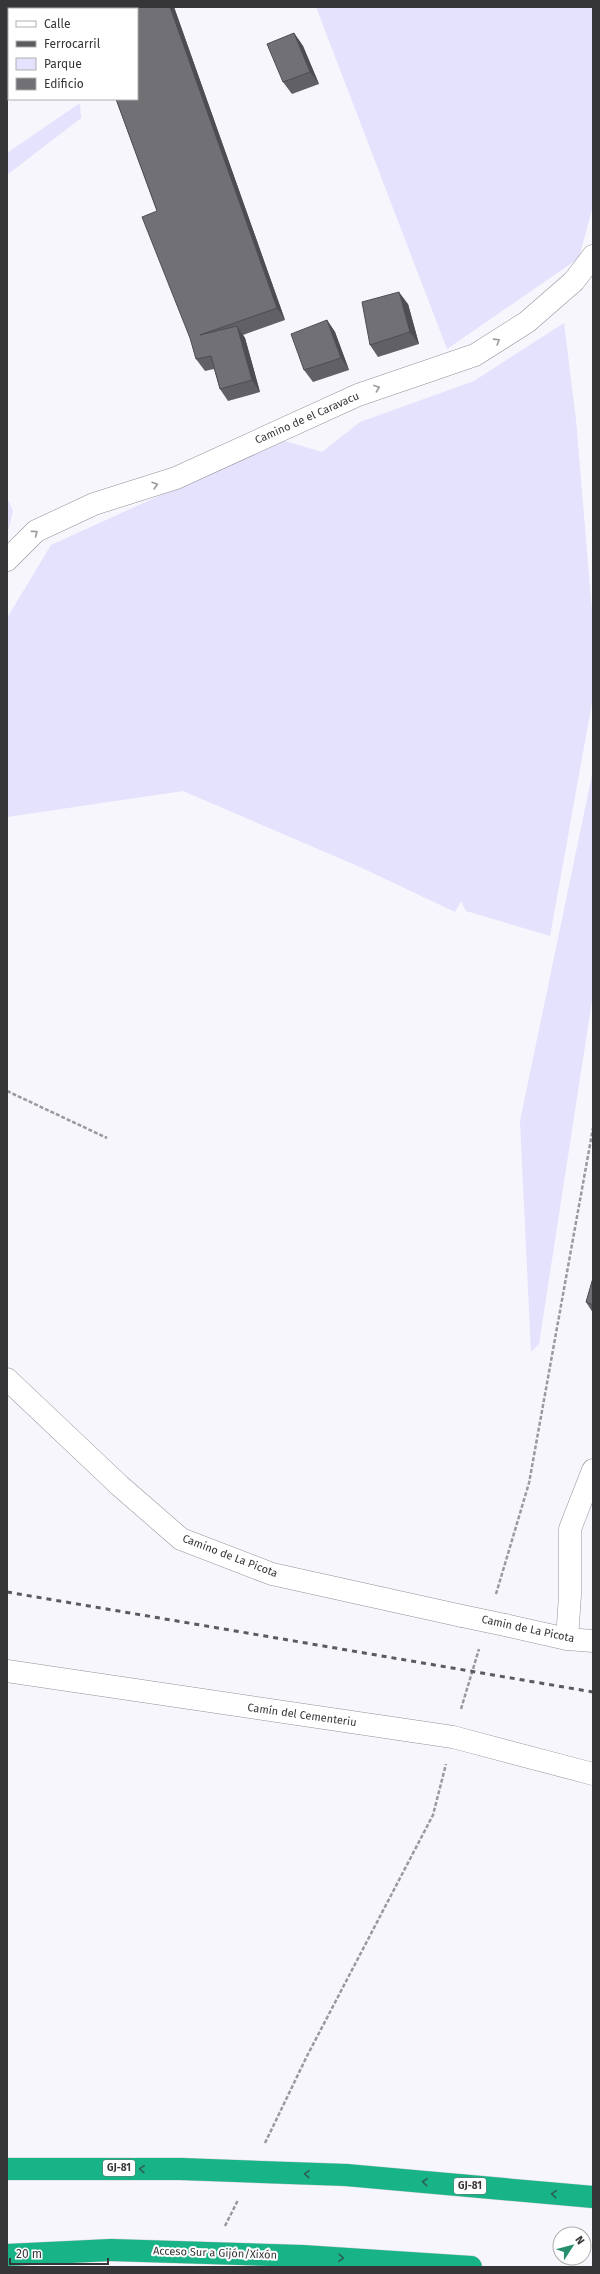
<svg xmlns="http://www.w3.org/2000/svg" width="600" height="2274" viewBox="0 0 600 2274" font-family="'Fira Sans',sans-serif">
  <rect width="100%" height="100%" fill="#f7f6fc"/>
  <path fill="#e4e2fd" d="M316,7h277v199l-14,52 -132,91z
    M80,103l1,15 -74,57v-22z
    M564,323l12,97 17,203v74l-43,239 -84,-25 -5,-10 -6,11 -95,-45 -177,-76 -176,26v-199l44,-73 231,-105 40,12 38,-30 114,-41z
    M7,498l6,13 -6,24z
    M593,770v224l-54,350 -8,8 -11,-231z"/>
  <g fill="none" stroke-linecap="round" stroke-linejoin="round">
    <defs>
      <path id="minor" d="M7,560l29,-29 58,-27 82,-26 182,-83 117,-40 52,-33 47,-41 19,-25
        M7,1379l113,107 61,53 91,35 190,42
        M505,1625l62,14 26,2
        M567,1639l3,-44v-66l23,-59
        M7,1671l446,66 140,37"/>
      <path id="motorway" d="M7,2169h174
        M346,2175l247,22
        M7,2255l104,-5
        M302,2256l169,11"/>
    </defs>
    <use href="#minor" stroke="#939298" stroke-width="23"/>
    <use href="#motorway" stroke="#d3d3d3" stroke-width="23"/>
    <path stroke="#9a999d" stroke-width="2.5" stroke-dasharray="4 2" stroke-linecap="butt" d="M7,1091l100,47
      M496,1594l33,-111 64,-355
      M461,1709l18,-60
      M265,2143l42,-87 126,-241 13,-51
      M225,2226l13,-26"/>
    <use href="#minor" stroke="#fff" stroke-width="22"/>
    <use href="#motorway" stroke="#18b386" stroke-width="22"/>
    <path stroke="#5b5b5e" stroke-width="3" stroke-dasharray="5 5" stroke-linecap="butt" d="M7,1592l586,100"/>
    <defs>
      <path id="minor-bridge" d="M462,1616l43,9"/>
      <path id="motorway-bridge" d="M181,2169l165,6
        M111,2250l191,6"/>
    </defs>
    <use href="#minor-bridge" stroke="#939298" stroke-width="23" stroke-linecap="butt"/>
    <use href="#motorway-bridge" stroke="#d3d3d3" stroke-width="23" stroke-linecap="butt"/>
    <use href="#minor-bridge" stroke="#fff" stroke-width="22"/>
    <use href="#motorway-bridge" stroke="#18b386" stroke-width="22"/>
  </g>
  <path fill="#606065" d="M82,7h92l111,313 -42,15 2,3 15,54 -32,9 -8,-12 -6,-20 -9,2 -9,-12 -39,-148z
    M294,33l9,13 16,38 -27,10 -9,-12z
    M408,304l11,40 -41,13 -8,-12z
    M327,320l8,12 14,38 -36,12 -9,-12z
    M593,1278v35l-7,-11z"/>
  <path fill="#4e4e52" d="M170,7h4l111,313 -8,-12z
    M294,33l9,13 16,38 -9,-12z
    M399,292l9,12 11,40 -9,-12z
    M327,320l8,12 14,38 -8,-12z
    M237,326l8,12 15,54 -8,-12z"/>
  <path fill="#707075" stroke="#4e4e52" d="M82,7h88l107,301 -77,27 37,-9 15,54 -32,9 -9,-33 -15,3 -6,-21 -48,-121 15,-6 -41,-112h21v-90h-54z
    M294,33l16,39 -27,10 -16,-38z
    M399,292l11,40 -40,13 -8,-43z
    M327,320l14,38 -37,12 -13,-36z
    M593,1278v27l-7,-3z"/>
  <defs><path id="oneway-chevron" d="M-2-3.5L2.5 0L-2 3.5" fill="none" stroke-width="1.6" stroke-linecap="round" stroke-linejoin="round"/></defs>
  <g stroke="#9a9a9c">
    <use href="#oneway-chevron" transform="translate(497 341) rotate(-32)"/>
    <use href="#oneway-chevron" transform="translate(377 388) rotate(-20)"/>
    <use href="#oneway-chevron" transform="translate(155 485) rotate(-17)"/>
    <use href="#oneway-chevron" transform="translate(35 533) rotate(-37)"/>
  </g>
  <g stroke="#2c6253">
    <use href="#oneway-chevron" transform="translate(142 2169) rotate(-179)"/>
    <use href="#oneway-chevron" transform="translate(307 2174) rotate(-178)"/>
    <use href="#oneway-chevron" transform="translate(425 2182) rotate(-175)"/>
    <use href="#oneway-chevron" transform="translate(554 2194) rotate(-175)"/>
    <use href="#oneway-chevron" transform="translate(341 2258) rotate(4)"/>
  </g>
  <g text-anchor="middle" dominant-baseline="central" stroke-width="4" stroke-linejoin="round" paint-order="stroke">
    <g fill="#fff" stroke="#727274" stroke-width="1">
      <rect x="103" y="2160" width="32" height="16" rx="3"/>
      <rect x="454" y="2178" width="32" height="16" rx="3"/>
    </g>
    <g font-size="10" font-weight="bold" fill="#363638">
      <text x="119" y="2168">GJ-81</text>
      <text x="470" y="2186">GJ-81</text>
    </g>
    <g font-size="11" fill="#363638" stroke="#fff">
      <text transform="translate(307 418) rotate(-24)">Camino de el Caravacu</text>
      <text transform="translate(230 1556) rotate(21)">Camino de La Picota</text>
      <text transform="translate(528 1629) rotate(12)">Camin de La Picota</text>
      <text transform="translate(302 1715) rotate(8)">Camín del Cementeriu</text>
      <text transform="translate(215 2253) rotate(2)">Acceso Sur a Gijón/Xixón</text>
    </g>
  </g>
  <rect width="600" height="2274" fill="none" stroke="#363638" stroke-width="16"/>
  <rect x="8" y="8" width="130" height="92" fill="#ffffff" stroke="#afafaf"/>
  <rect x="16" y="21" width="20" height="6" fill="#ffffff" stroke="#afafaf"/>
  <text x="44" y="28" font-size="12" fill="#363638">Calle</text>
  <rect x="16" y="41" width="20" height="6" fill="#5b5b5e" stroke="#afafaf"/>
  <text x="44" y="48" font-size="12" fill="#363638">Ferrocarril</text>
  <rect x="16" y="58" width="20" height="12" fill="#e4e2fd" stroke="#afafaf"/>
  <text x="44" y="68" font-size="12" fill="#363638">Parque</text>
  <rect x="16" y="78" width="20" height="12" fill="#707075" stroke="#afafaf"/>
  <text x="44" y="88" font-size="12" fill="#363638">Edificio</text>
  <g transform="translate(572 2246) rotate(54)"><circle r="19" fill="#ffffff" stroke="#afafaf"/>
  <path d="M0-3L7 15L0 10L-7 15Z" fill="#268f6d"/>
  <text y="-6" font-size="11" font-weight="bold" text-anchor="middle" fill="#363638">N</text>
  </g>
  <path d="M10 2258v6h98v-6" fill="none" stroke="#363638" stroke-width="2"/>
  <text x="16" y="2258" font-size="12" fill="#363638" stroke="#ffffff" stroke-width="3" paint-order="stroke">20 m</text>
</svg>
